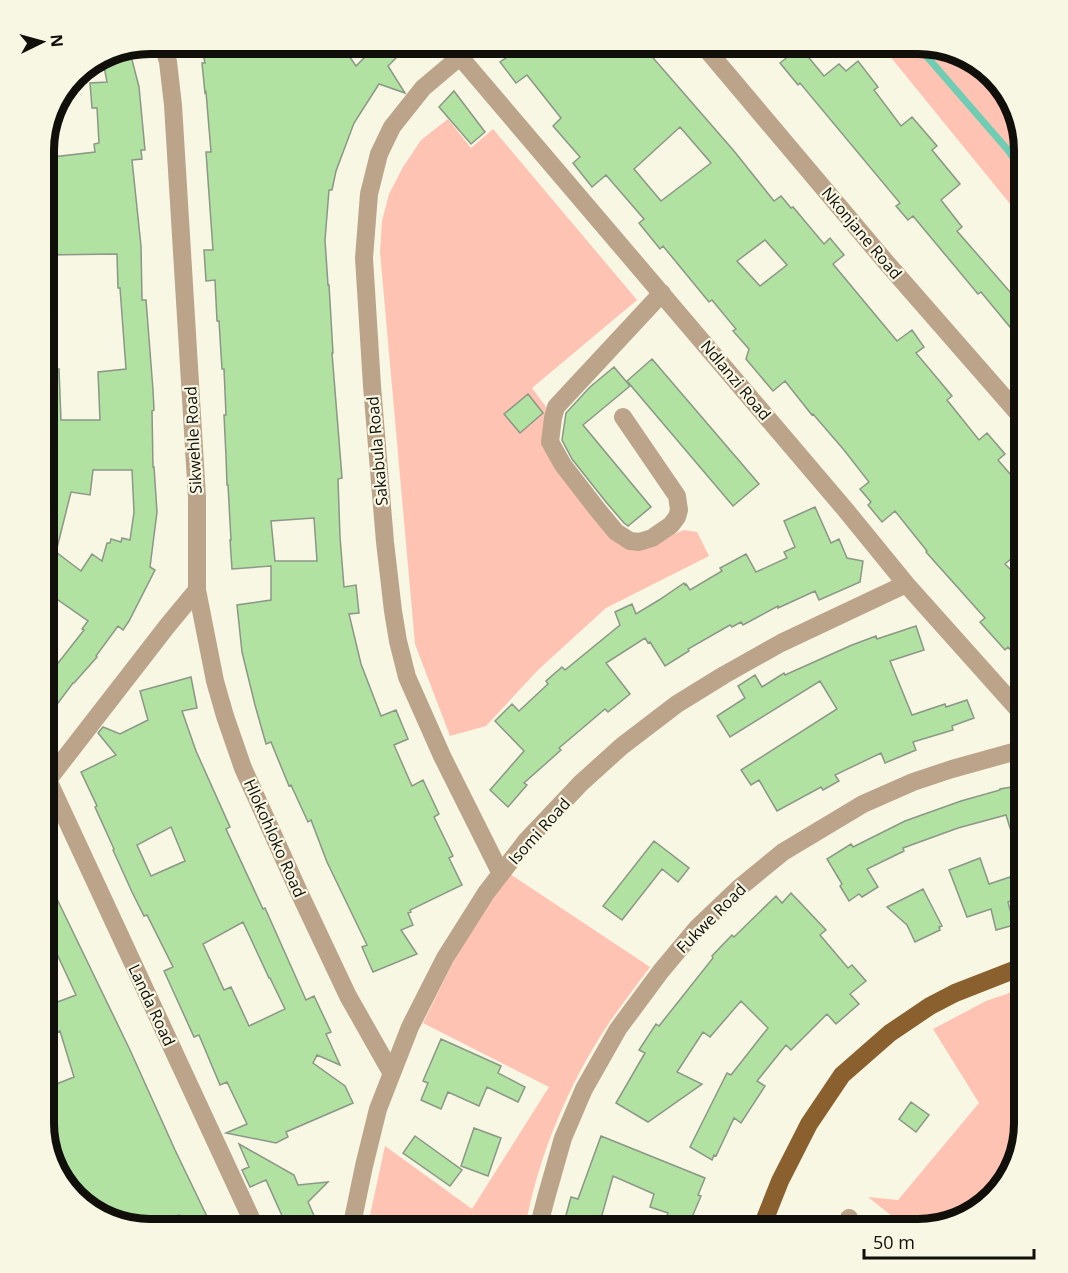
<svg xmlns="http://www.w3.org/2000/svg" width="1068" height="1273" viewBox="0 0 1068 1273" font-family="'Open Sans',sans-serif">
  <rect width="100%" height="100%" fill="#f8f7e3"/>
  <path fill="#fec3b3" d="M880,44h45l46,14 35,33 18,59v71z
    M448,119l23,29 22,-19 144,171 -105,88 17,23 -7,36 72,93 20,10 50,-20 13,2 12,24 -103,52 -67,61 -53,57 -36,10 -35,-92 -35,-392 2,-31 7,-27 14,-27 18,-27z
    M510,874l140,93c-14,19 -28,37 -41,56 -40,59 -72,136 -84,206h-158l18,-83 87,63 77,-122 -126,-64 29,-59 30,-50z
    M1024,988v135l-14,53 -33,35 -59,18h-10l-40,-32 30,3 81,-97 -46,-74 53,-28z"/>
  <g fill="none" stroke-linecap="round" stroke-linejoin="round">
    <path stroke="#6ecdb2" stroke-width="7" d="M916,44l91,105 17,24"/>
  </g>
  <path fill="#b1e2a2" stroke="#8b9787" stroke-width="1.5" fill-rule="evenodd" d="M201,44h140l15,22 22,-22h3l15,14 -8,8 17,27 -26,-9 -25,39 -18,48 -4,19h-3l-4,50 3,45h1l4,68h-1l10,125 -4,1 2,58 4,50 12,-2 3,28 -10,1 12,50 20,52 15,-6 12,29 -14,6 18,41 11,-6 16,34 -5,3 19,39 -4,2 13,27 -52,25 1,2 -3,1 5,12 -12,5 16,24 -44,18 -11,-25 5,-2 -40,-83 -16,-42 -3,2 -17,-37 -2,1 -18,-44 -5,2 -11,-39 -13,-53 -5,-47 34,-5v-34l-39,3 -2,-29h1l-3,-55h-1l-1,-29 -2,-41h2l-2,-46h-2l-3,-48h-2l-2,-41 -9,1 -2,-31h9l-7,-98h5l-5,-60 -1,1 -3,-30h3zM314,518l3,43h-42l-4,-40z
    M526,44h115l93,107 40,50 7,-5 10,12 2,-1 31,37 6,-6 14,17 -11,9 64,77 15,-11 12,17 -8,6 36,43 -5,4 32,40 8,-7 18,21 -7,6 26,30v58l-19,16 19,19v62l-10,9 -6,-7 -3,3 -25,-28 5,-4 -59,-66 1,-1 -32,-40 -13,11 -14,-17 3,-3 -11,-13 9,-7 -25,-32 -31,-36 -1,1 -27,-34 -12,10 -27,-32 3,-10 -16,-18 3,-2 -24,-29 -3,2 -46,-56 -3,3 -21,-26 5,-4 -38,-44 -14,12 -19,-24 7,-6 -27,-31 8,-8 -34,-43 -11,8 -16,-21zM680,127l31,36 -50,38 -27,-32zM765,240l22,25 -27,21 -23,-25z
    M800,47l24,29 15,-12 7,7 12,-10 20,26 -4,3 27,36 11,-9 25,29 -5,4 28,34 -19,16 21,27 -5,4 67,77v36l-43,-52 -3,2 -65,-78 -5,4 -12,-14 4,-3 -100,-120 -2,2 -18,-22z
    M130,52l9,35 6,63h-4l1,9 -10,1 9,86 1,54h4l7,90 1,20 -2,1 1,56h1l3,45 -7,55 5,3 -26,51 -6,9 -5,-4 -22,30 1,1 -23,26h-1l-18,24 -11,-8v-18l40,-51 -2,-1 6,-8 -44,-31v-95l7,-32 -7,1v-95h15l2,51h39l-2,-48 28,-3 -6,-81h-2l-1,-34 -73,1v-97l51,-6 -1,-8 5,-1 -2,-35h-5l-2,-25 17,-1 -4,-21zM93,470h39l2,42 -4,28 -8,-2 -1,4 -10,-3 -1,4h-3l-5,18 -10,-7 -11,17 -25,-19 15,-60 19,3z
    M454,91l31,41 -14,12 -32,-37z
    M652,359l107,125 -26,22 -106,-125z
    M614,367l16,19 -47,39 68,82 -23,19 -4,-3 -18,-21 -34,-43 -10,-19 4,-27 24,-26z
    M528,394l15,19 -23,20 -16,-19z
    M815,507l16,36 8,-4 8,19 16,3 -3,21 -41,18 -4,-9 -37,17v-2l-35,19 -2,-3 -9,5 -2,-2 -42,24 1,2 -24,15 -15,-24 -2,1 -3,-5 -39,25 24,31 -22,18 -3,-3 -46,39 2,2 -37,33 3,2 -19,22 -18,-17 34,-39 -29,-30 17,-17 7,7 29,-27 -2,-3 16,-14 3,3 55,-45 -5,-13 17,-8 4,10 23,-14 25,-17 1,2 1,-1 4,6 32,-19 -2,-3 26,-14 10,18 31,-14 -3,-6 11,-5 -11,-26z
    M916,626l8,24 -34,11 22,54 33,-11 1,3 21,-7 7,18 -22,8 1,4 -40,12 3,8 -31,13 -4,-10 -46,22 4,6 -16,9 -2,-3 -44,24 -18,-31 -8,5 -10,-15 96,-61 -17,-28 -90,56 -13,-21 28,-18 -7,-12 17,-11 7,12 22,-14 1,2 67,-30 24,-9 1,3z
    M191,677l6,31 -15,3 14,40 34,76 -4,2 37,80 2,-1 41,92 8,-4 17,36 -5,2 14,31 -23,-10 -4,8 32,23 8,17 -67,29 2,5 -12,6 -50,-10 21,-9 -20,-42 -7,3 -21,-50 -5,2 -30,-66 9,-4 -26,-52 -3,1 -12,-24 -19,-42 1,-1 -19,-42 2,-1 -16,-34 35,-17 -18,-22 5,-6 17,7 28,-14 -8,-29zM171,827l14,34 -34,15 -14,-31zM243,922l26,56h1l15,31 -36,17 -18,-39 -7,3 -21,-46z
    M1024,785v74l-4,1 -14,-45 -48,13 -55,20 1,3 -37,18 11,18 -16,10 -3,-3 -10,7 -9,-15 2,-2 -15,-25 24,-15 2,3 52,-26 56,-20 39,-11v-1z
    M654,841l35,27 -11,14 -16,-13 -40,51 -19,-14z
    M980,858l9,26 21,-7 7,22 -9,3 6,23 -18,5 -5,-21 -24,8 -18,-47z
    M923,889l19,37 -3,1 1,3 -25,12 -8,-17 -20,-18z
    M791,893l35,37 -6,5 28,33 4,-3 14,16 -16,13 9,10 -23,20 -9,-10 -36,36 -5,-5 -29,36 8,5 -24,37 -7,-5 -18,38 -2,-1 -2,5 -22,-13 37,-74 4,2 37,-47 -27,-27 -31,36 -7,-5 -26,40 25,12 -54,38 -32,-19 29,-50 -6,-3 17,-26 3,2 54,-68 -1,-2 20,-21 2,2 42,-41 6,7z
    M58,901l72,149 45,100 38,79h-27l-7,-14 -32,14 -8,-2 -5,-10 -12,5 -25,-7 -31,-29 -10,-21 -12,-42v-34l30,-12 -14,-46 -16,6v-18l8,-3 -5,-10 29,-11 -32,-69v-18z
    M441,1039l60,27 -3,7 27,14 -7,15 -31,-15 -8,19 -31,-14 -7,17 -20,-9 7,-17 -5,-2z
    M911,1102l18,13 -13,17 -17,-13z
    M474,1128l27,10 -13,38 -27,-10z
    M415,1136l47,34 -12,16 -47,-33z
    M601,1136l104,42 -7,17 3,1 -14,33h-25l6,-16 -18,-6 4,-13 -41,-18 -15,53h-20l-15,-3 8,-29 7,2z
    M239,1144l55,31 4,10 30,-3 -20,20 12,27h-32l-22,-49 -16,7 -8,-17 7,-3z"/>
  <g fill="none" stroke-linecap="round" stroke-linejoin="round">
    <path stroke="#bca48b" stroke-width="18" d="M449,44l395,464 62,76 118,132
      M475,44l-52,44 -31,39 -13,27 -10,40 -5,64 8,128 13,156 8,69 5,30 9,36 35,79 59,118
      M702,44l183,217 139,159
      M623,417l54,79 2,14 -2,7 -6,8 -19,13 -13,4 -9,-1 -14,-9 -19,-23 -34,-44 -13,-23 3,-24 3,-11 106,-114
      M197,590l18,91 10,35 18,52 55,122 50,106 43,76
      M48,780l208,449
      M44,785l124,-160 29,-35v-93l-24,-392 -5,-43 -5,-18
      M351,1229l13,-63 14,-57 32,-82 35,-69 41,-65 40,-52 55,-58 41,-37 55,-42 47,-29 57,-32 125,-59
      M538,1229l8,-31 17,-60 21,-49 34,-60 43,-58 36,-43 42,-40 44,-36 80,-48 50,-22 39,-13 72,-20
      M846,1229l3,-11"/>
    <path stroke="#89602e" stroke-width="18" d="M761,1229l19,-48 29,-57 33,-49 48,-42 40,-27 25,-13 69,-27"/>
  </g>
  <g text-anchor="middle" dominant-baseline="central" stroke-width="4.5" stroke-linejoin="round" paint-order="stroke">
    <g font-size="16" fill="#100f09" stroke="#f8f7e3">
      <text transform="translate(862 233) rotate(50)">Nkonjane Road</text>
      <text transform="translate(736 380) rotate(50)">Ndlanzi Road</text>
      <text transform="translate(193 440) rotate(-93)">Sikwehle Road</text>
      <text transform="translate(377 451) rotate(-95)">Sakabula Road</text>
      <text transform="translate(539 831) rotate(-48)">Isomi Road</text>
      <text transform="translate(275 838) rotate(66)">Hlokohloko Road</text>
      <text transform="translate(711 918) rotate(-45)">Fukwe Road</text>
      <text transform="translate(152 1005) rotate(65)">Landa Road</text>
    </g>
  </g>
  <path d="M0 0H1068V1273H0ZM150 54H918A96 96 0 0 1 1014 150V1123A96 96 0 0 1 918 1219H150A96 96 0 0 1 54 1123V150A96 96 0 0 1 150 54Z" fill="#f8f7e3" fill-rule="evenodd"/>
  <path fill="none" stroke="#100f09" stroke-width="8" d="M150 54H918A96 96 0 0 1 1014 150V1123A96 96 0 0 1 918 1219H150A96 96 0 0 1 54 1123V150A96 96 0 0 1 150 54Z"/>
  <g transform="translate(42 42) rotate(85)" stroke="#f8f7e3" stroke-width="4.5" paint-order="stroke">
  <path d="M0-4.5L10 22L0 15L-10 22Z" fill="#100f09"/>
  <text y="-9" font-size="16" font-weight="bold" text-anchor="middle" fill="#100f09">N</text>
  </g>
  <path d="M864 1249v9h170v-9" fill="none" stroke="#100f09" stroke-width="3"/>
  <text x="873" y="1249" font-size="18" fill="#100f09" stroke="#f8f7e3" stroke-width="4.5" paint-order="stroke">50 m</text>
</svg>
